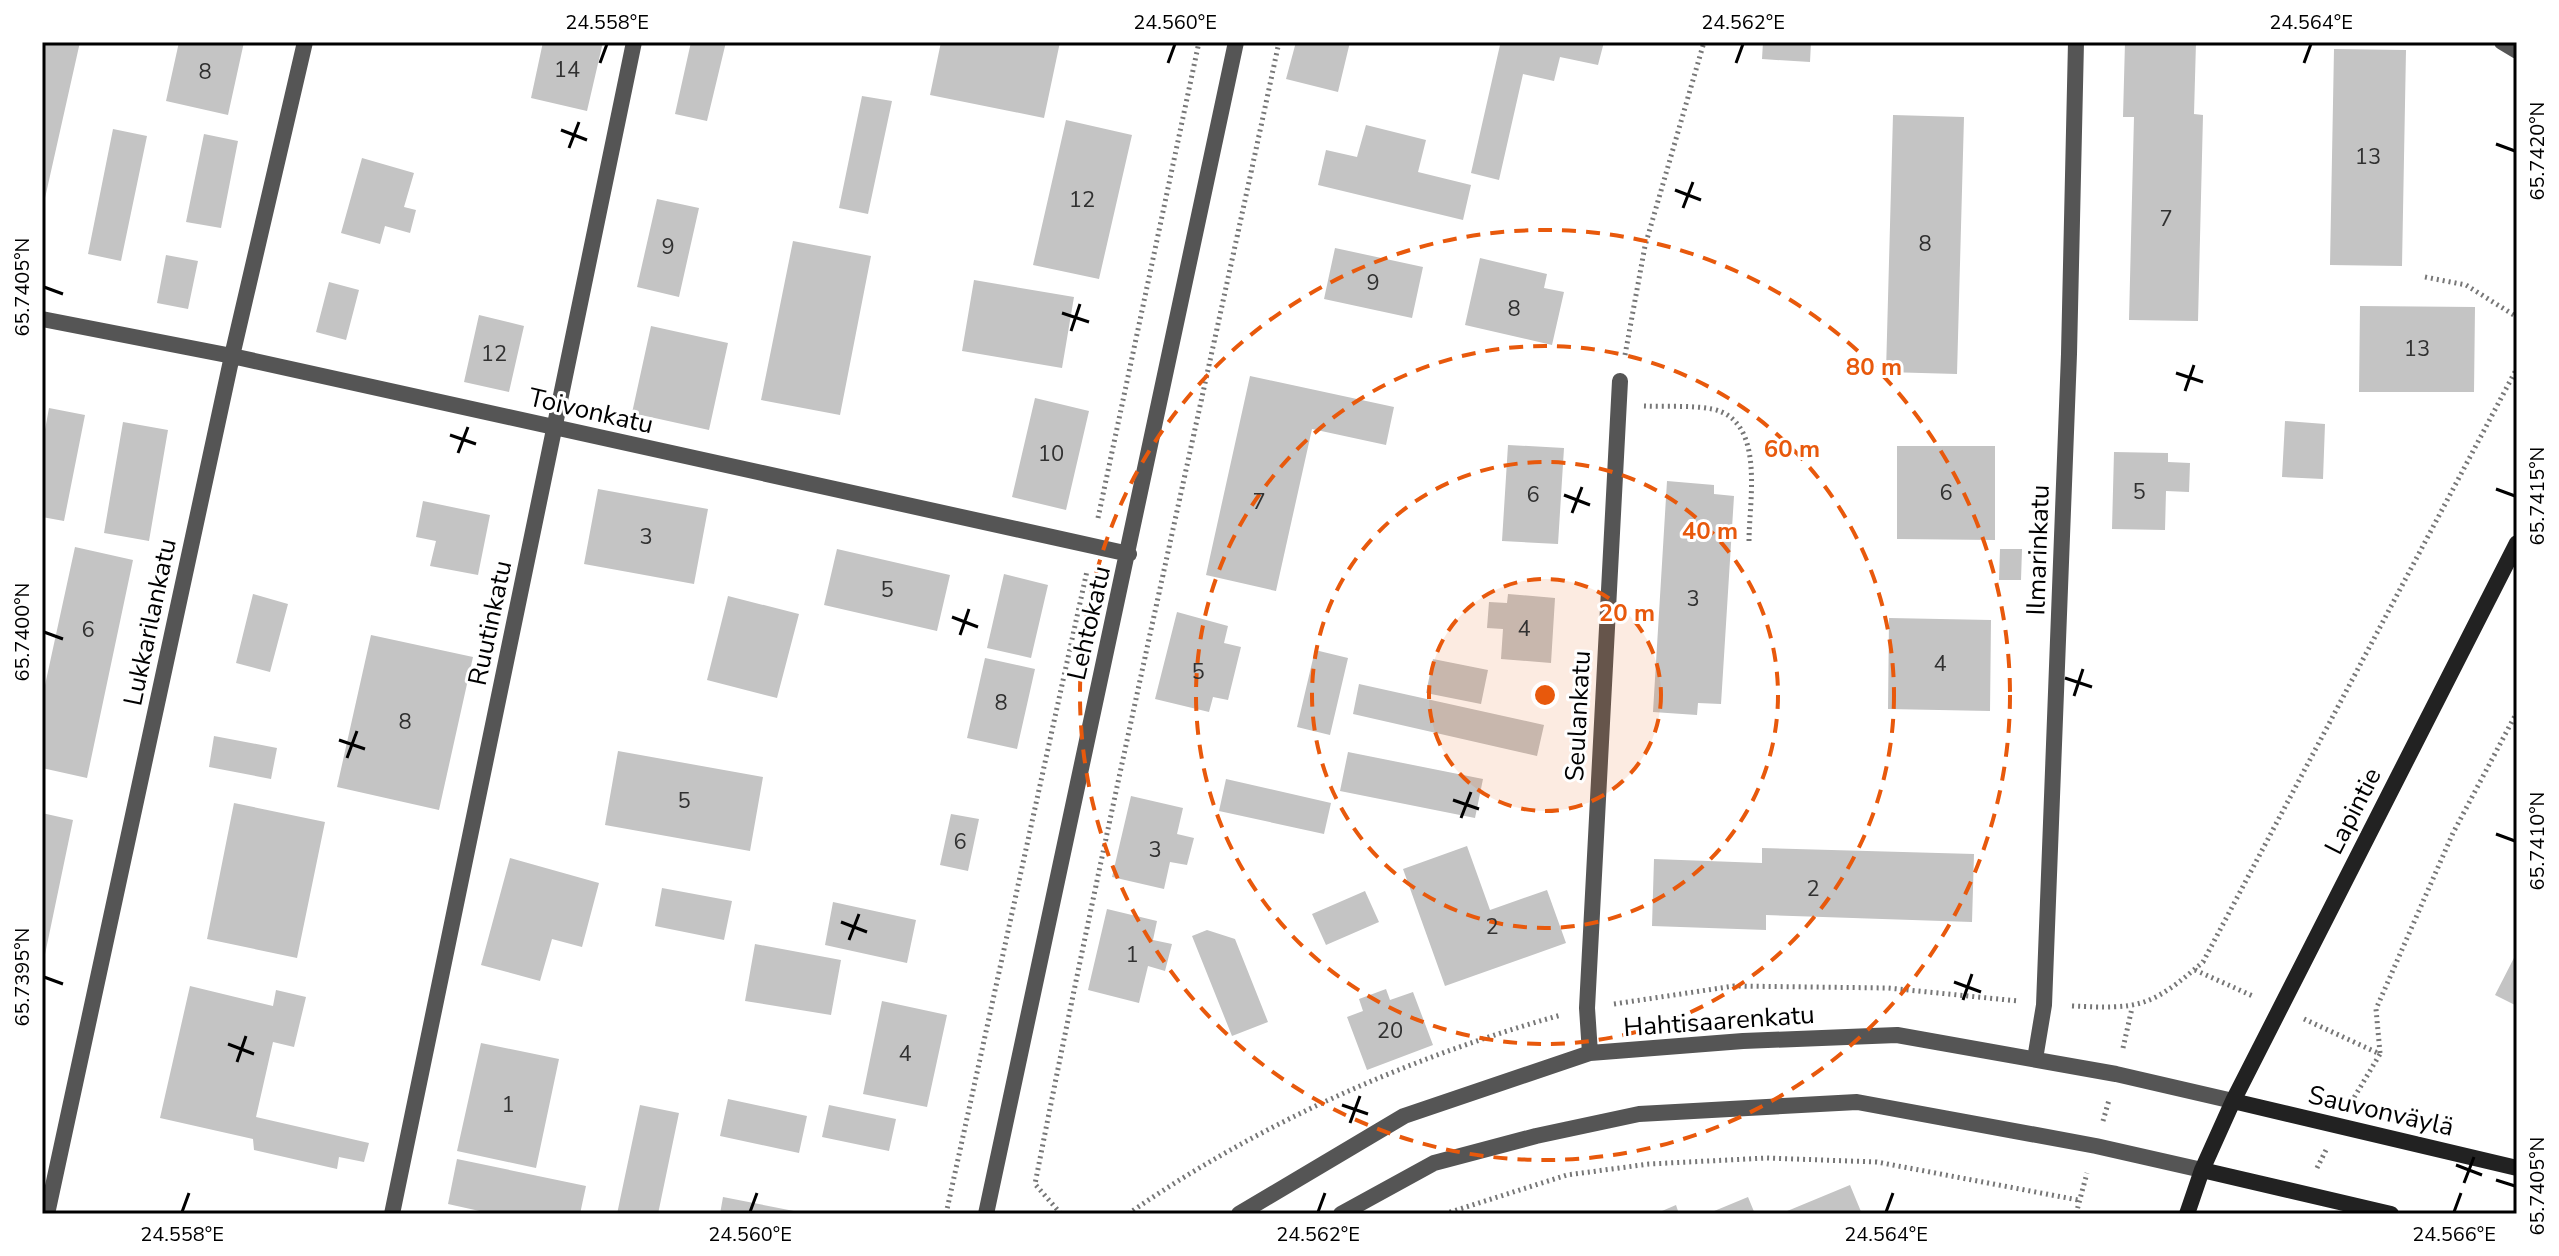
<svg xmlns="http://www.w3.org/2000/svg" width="2559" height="1256" viewBox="0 0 2559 1256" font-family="'Nunito Sans',sans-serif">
  <rect width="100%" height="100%" fill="#fff"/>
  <path fill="#c4c4c4" d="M42,42h38l-37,165 -1,-1z
    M179,42h65l-16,73 -62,-14z
    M543,42h60l-16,69 -56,-13z
    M691,42h35l-19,79 -32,-7z
    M941,42h119l-16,76 -114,-23z
    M1296,42h54l-12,50 -52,-13z
    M1494,42h110l-6,23 -38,-8 -6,24 -31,-7 -24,106 -28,-7 29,-128z
    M1763,42h48l-1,20 -48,-3z
    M2125,42h71l-2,72 9,1 -5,206 -69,-1 5,-203h-11z
    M2334,49l72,1 -4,216 -72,-1z
    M862,96l30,5 -24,113 -29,-6z
    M1893,115l71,2 -7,257 -71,-2z
    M1066,120l66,15 -33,144 -66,-14z
    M1366,125l60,15 -8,32 53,13 -8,35 -145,-35 8,-35 31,7z
    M113,129l34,7 -26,125 -33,-7z
    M204,134l34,7 -17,87 -35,-6z
    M362,158l52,15 -10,34 12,3 -6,23 -25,-7 -5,18 -39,-11z
    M657,199l42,9 -20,89 -42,-10z
    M793,241l78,15 -31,159 -79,-15z
    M1335,248l88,19 -11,51 -88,-19z
    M166,255l32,6 -10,48 -31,-6z
    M1480,258l67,16 -3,14 20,4 -12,53 -87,-20z
    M974,280l100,17 -12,71 -100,-17z
    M329,282l30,8 -13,50 -30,-8z
    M2360,306l115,1 -1,85h-115z
    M479,315l45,11 -15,66 -45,-10z
    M651,326l77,17 -19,87 -77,-17z
    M1250,376l144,31 -8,38 -74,-16 -36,162 -70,-16z
    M1035,398l54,13 -23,99 -54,-13z
    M49,408l36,7 -21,106 -22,-4v-71z
    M2285,421l40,3 -2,55 -41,-2z
    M123,422l45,8 -19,111 -45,-8z
    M1508,445l56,3 -6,96 -56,-3z
    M1897,446h98v94l-98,-1z
    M2114,452l54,1v9l22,1 -1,29 -23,-1 -1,39 -53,-1z
    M1667,481l47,4v9l20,2 -13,208 -23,-1 -1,12 -44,-3z
    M598,489l110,20 -14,75 -110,-20z
    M423,501l67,14 -12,60 -48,-9 6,-25 -20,-4z
    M75,547l58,13 -46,218 -45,-10v-69z
    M837,549l113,26 -13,56 -113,-26z
    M2000,549h22l-1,31h-22z
    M1004,574l44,11 -17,73 -44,-10z
    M253,594l35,10 -18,68 -34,-9z
    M1508,594l47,4 -4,65 -50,-4 2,-30 -16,-1 2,-26 18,1z
    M728,596l71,18 -22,84 -70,-18z
    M1177,612l51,14 -4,17 17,4 -13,53 -15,-3 -4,15 -54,-13z
    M1889,618l102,2 -1,91 -102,-2z
    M371,635l102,22 -34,153 -102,-23z
    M1315,650l33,8 -18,77 -33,-8z
    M985,658l50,11 -18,80 -50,-11z
    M1433,659l55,11 -7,34 -55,-11z
    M1359,684l185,41 -7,31 -184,-42z
    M214,736l63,12 -6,31 -62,-12z
    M618,751l145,26 -13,74 -145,-26z
    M1348,752l135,27 -8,39 -135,-27z
    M1226,779l105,24 -7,31 -105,-23z
    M1131,796l52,12 -6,26 17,4 -7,27 -17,-3 -6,27 -52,-12z
    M234,803l91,19 -28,136 -90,-19z
    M42,813l31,7 -30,144h-1z
    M951,814l28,5 -11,52 -28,-6z
    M1467,846l23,64 57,-20 19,53 -121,43 -42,-117z
    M1762,848l212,6 -2,68 -206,-7v15l-114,-4 2,-67 108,4z
    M510,858l89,25 -17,64 -30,-8 -12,42 -59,-16z
    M662,888l70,13 -8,39 -69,-14z
    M1365,891l14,31 -53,23 -14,-31z
    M833,902l83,18 -9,43 -82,-18z
    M1107,909l50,12 -4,19 19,4 -7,27 -17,-5 -9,37 -51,-13z
    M1207,930l28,9 33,83 -36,14 -40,-100z
    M755,944l86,16 -10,55 -86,-14z
    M2517,952v54l-22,-11z
    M190,986l83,20 3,-16 30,7 -12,50 -21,-5 -17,75 113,26 -5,19 -25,-5 -2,12 -83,-19 -1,-11 -93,-21z
    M1386,989l4,11 23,-8 20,53 -66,25 -20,-53 16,-6 -4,-12z
    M882,1001l65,14 -20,92 -64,-13z
    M481,1043l78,16 -23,109 -79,-17z
    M728,1099l79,17 -8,37 -79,-17z
    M640,1105l39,8 -21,101h-41z
    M829,1105l67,14 -7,32 -67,-14z
    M457,1159l129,27 -6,28h-87l-45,-10z
    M1850,1185l12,29h-82z
    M723,1197l81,16v1h-84z
    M1748,1197l7,17h-48z
    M1676,1205l3,9h-24z"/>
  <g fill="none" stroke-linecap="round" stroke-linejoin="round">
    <path stroke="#777" stroke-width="5" stroke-dasharray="2 4" stroke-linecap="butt" d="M2425,277l41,8 51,32
      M1625,355l20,-109 59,-204
      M1644,406c22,1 47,-1 68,3 54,11 37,91 37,132
      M1098,518l101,-476
      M2195,970l60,27
      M1614,1004l120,-18 154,2 130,13
      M2072,1006c67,3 78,2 131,-44l314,-594
      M2304,1019l76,35 -28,47
      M2123,1048l9,-40
      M2380,1053l-4,-44 77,-176 64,-121
      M2103,1121l6,-21
      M2317,1168l10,-20
      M946,1214l141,-643
      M1061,1214l-26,-30c75,-382 163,-761 244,-1142
      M1128,1214c129,-90 282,-157 433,-199
      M1444,1214l123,-39 82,-11 118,-6 110,4 201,38
      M2076,1214l11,-41"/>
    <path stroke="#555" stroke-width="16" d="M2502,42l15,9
      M42,319l190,37 897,198
      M1590,1053l-3,-45 33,-627
      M2035,1059l9,-54 25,-651 7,-312
      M47,1214l185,-858 73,-314
      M392,1214l242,-1172
      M986,1214l250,-1172
      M1239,1214l165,-98 186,-63 153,-12 154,-6 219,39 117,27
      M1341,1214l93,-51 102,-27 103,-22 218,-12 239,44 106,24"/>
    <path stroke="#222" stroke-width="16" d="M2233,1101l284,67
      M2202,1170l189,44
      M2187,1214l15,-44 31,-69 284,-558"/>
  </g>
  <path fill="none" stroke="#000" stroke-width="3" d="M600,63l7,-19M1168,63l7,-19M1736,63l7,-19M2304,63l7,-19M561,130l26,10M2496,144l19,7M569,148l10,-26M1675,190l26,10M1683,208l10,-26M44,287l19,7M1062,313l27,9M1071,331l9,-27M2176,373l27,9M2185,391l9,-26M450,435l26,9M458,453l10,-26M2496,489l19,7M1564,495l26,10M1572,513l10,-26M952,617l26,10M44,632l19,7M960,635l9,-26M2065,678l27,9M2074,696l9,-27M339,740l26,9M347,758l10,-27M1453,800l26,9M1461,818l10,-26M2496,834l19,7M841,922l26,10M849,940l10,-26M44,977l19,7M1954,982l27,10M1963,1000l9,-26M228,1044l26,10M237,1062l9,-26M1342,1105l26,9M1350,1123l10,-27M2456,1165l26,10M2496,1180l19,6M2464,1183l10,-26M182,1212l7,-19M750,1212l7,-19M1318,1212l7,-19M1886,1212l7,-19M2454,1212l7,-19"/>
  <circle cx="1545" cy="695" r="116" fill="#e8590c" fill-opacity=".12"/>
  <g fill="none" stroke="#e8590c" stroke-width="4" stroke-dasharray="14 10">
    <circle cx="1545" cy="695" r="116"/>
    <circle cx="1545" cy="695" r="233"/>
    <circle cx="1545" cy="695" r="349"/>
    <circle cx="1545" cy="695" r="465"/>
  </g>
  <g text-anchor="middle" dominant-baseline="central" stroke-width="6" stroke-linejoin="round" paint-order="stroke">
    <g font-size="22" fill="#313131">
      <text x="567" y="70">14</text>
      <text x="205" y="72">8</text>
      <text x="2368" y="157">13</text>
      <text x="1082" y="200">12</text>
      <text x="2166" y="219">7</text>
      <text x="1925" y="244">8</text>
      <text x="668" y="247">9</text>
      <text x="1373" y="283">9</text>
      <text x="1514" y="309">8</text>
      <text x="2417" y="349">13</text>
      <text x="494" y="354">12</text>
      <text x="1051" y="454">10</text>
      <text x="2139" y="492">5</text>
      <text x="1946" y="493">6</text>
      <text x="1533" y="495">6</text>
      <text x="1259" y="502">7</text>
      <text x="646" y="537">3</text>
      <text x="887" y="590">5</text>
      <text x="1693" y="599">3</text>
      <text x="1524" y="629">4</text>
      <text x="88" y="630">6</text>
      <text x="1940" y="664">4</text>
      <text x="1198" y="672">5</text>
      <text x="1001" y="703">8</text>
      <text x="405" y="722">8</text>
      <text x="684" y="801">5</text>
      <text x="960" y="842">6</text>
      <text x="1155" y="850">3</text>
      <text x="1813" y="889">2</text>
      <text x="1492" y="927">2</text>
      <text x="1132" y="955">1</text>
      <text x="1390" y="1031">20</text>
      <text x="905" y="1054">4</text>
      <text x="508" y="1105">1</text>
    </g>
    <g font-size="26" fill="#000" stroke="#fff">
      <text transform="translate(591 411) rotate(13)">Toivonkatu</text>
      <text transform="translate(2038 550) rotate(-88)">Ilmarinkatu</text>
      <text transform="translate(150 622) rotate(-78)">Lukkarilankatu</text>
      <text transform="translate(490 623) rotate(-78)">Ruutinkatu</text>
      <text transform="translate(1089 623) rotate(-77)">Lehtokatu</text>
      <text transform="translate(1578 716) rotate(-87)">Seulankatu</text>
      <text transform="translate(2353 811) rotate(-63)">Lapintie</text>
      <text transform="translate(1719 1021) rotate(-4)">Hahtisaarenkatu</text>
      <text transform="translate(2381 1111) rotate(13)">Sauvonväylä</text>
    </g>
  </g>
  <circle cx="1545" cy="695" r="12" fill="#e8590c" stroke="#fff" stroke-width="4"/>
  <g font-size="24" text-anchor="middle" font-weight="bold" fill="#e8590c" stroke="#fff" stroke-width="6" stroke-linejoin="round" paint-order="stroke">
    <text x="1874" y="375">80 m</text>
    <text x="1792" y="457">60 m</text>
    <text x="1710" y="539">40 m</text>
    <text x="1627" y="621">20 m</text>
  </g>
  <rect width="2559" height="1256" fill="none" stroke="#ffffff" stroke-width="88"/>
  <rect x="44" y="44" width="2471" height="1168" fill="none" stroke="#000" stroke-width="3"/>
  <g font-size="20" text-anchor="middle" fill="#000">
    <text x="607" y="29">24.558°E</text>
    <text x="1175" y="29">24.560°E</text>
    <text x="1743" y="29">24.562°E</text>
    <text x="2311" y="29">24.564°E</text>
    <text transform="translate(2537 151) rotate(-90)" y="7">65.7420°N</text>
    <text transform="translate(22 287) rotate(-90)" y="7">65.7405°N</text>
    <text transform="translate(2537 496) rotate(-90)" y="7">65.7415°N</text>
    <text transform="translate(22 632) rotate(-90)" y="7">65.7400°N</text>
    <text transform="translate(2537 841) rotate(-90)" y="7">65.7410°N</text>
    <text transform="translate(22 977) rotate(-90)" y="7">65.7395°N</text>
    <text transform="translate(2537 1186) rotate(-90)" y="7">65.7405°N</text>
    <text x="182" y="1241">24.558°E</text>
    <text x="750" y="1241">24.560°E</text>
    <text x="1318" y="1241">24.562°E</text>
    <text x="1886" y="1241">24.564°E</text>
    <text x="2454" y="1241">24.566°E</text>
  </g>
</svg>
